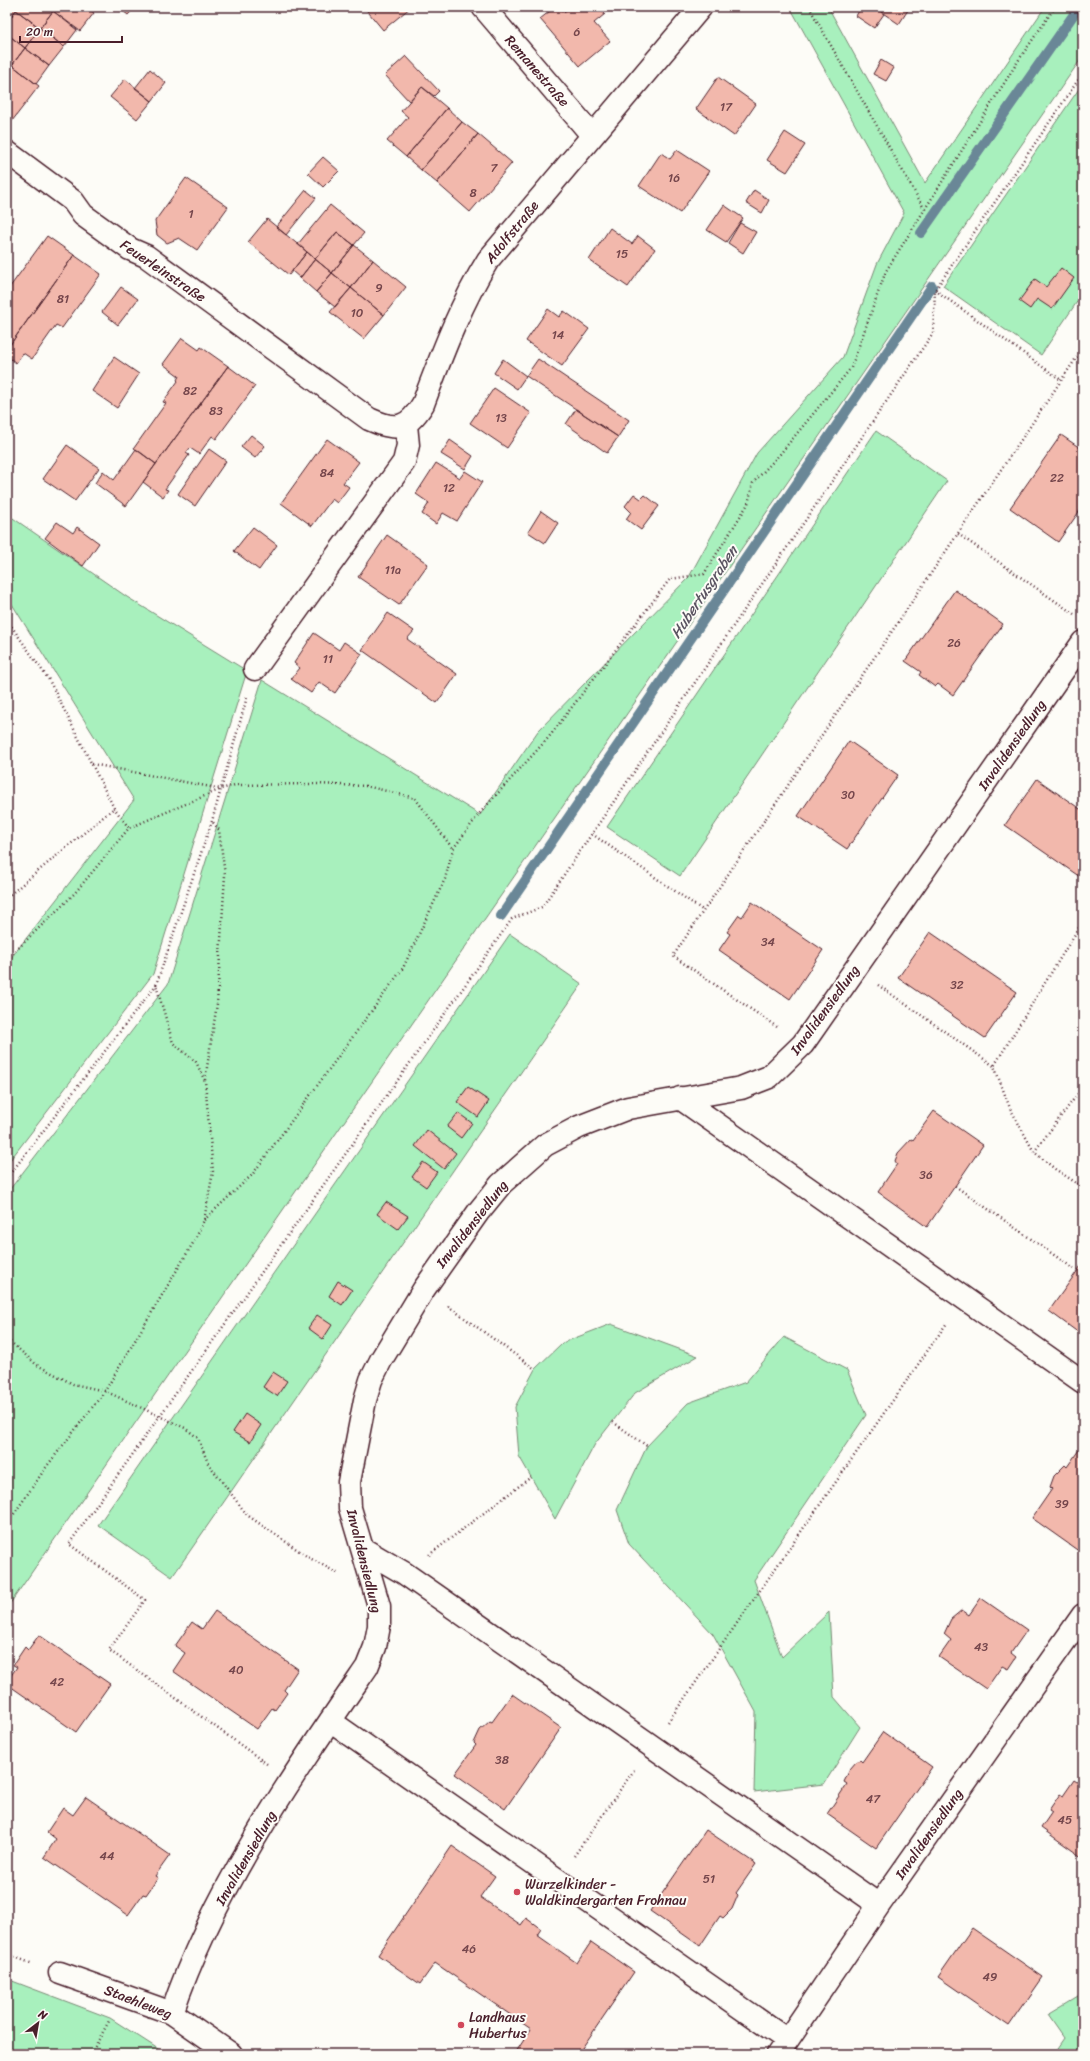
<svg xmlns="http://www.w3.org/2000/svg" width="1090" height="2061" viewBox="0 0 1090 2061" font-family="Sriracha,sans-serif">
  <rect width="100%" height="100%" fill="#fdfcf7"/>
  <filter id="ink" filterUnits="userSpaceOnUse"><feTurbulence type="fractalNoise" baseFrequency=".025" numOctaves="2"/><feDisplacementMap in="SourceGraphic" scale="8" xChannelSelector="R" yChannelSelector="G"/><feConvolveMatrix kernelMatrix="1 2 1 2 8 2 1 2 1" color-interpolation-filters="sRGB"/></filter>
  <g filter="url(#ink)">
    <path fill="#a8f0bd" stroke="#798874" d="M790,7h38l97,176 120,-176h38v49l-1076,1552v-415l161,-209 94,-304 218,135 58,-84 151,-154 68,-124 86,-96 34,-93 27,-51z
      M1083,83v210l-42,62 -98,-69z
      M876,431l71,50 -267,395 -73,-49z
      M7,514l120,83 120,74 -94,303 -146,190v-201l127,-163 -127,-204z
      M510,934l72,50 -410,593 -74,-52z
      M611,1324l87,32 -63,37 -40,51 -40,75 -36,-63 -4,-49 20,-38 27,-26z
      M784,1337l63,33 19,45 -112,165 28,77 47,-45 5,85 26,30 -36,57 -70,8 2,-80 -43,-78 -84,-90 -12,-34 30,-64 41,-43 58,-21z
      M7,1979l103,39 56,36h-159z
      M1083,1994v60h-30l11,-16 -16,-23z"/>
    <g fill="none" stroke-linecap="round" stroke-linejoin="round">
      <path stroke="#6a8797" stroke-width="10" d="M921,233l158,-226
        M501,916l431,-630"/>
    </g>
    <path fill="#f2b8ac" stroke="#4a1f2b" d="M7,7h41l5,4 -13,17 -24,-18 -9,12z
      M56,7h30l8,6 -14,18 -27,-20z
      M118,7h17l-7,8z
      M364,7h47l-28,23z
      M555,7h5l4,5 6,-5h29l6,7 -11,9 16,18 -30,25 -40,-47z
      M861,7h13l10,7 -10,14 -18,-12z
      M874,7h36l-11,17z
      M16,10l24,18 -15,20 -18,-14v-12z
      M53,11l24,19 -13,17 -24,-19z
      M40,28l24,19 -15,19 -24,-18z
      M7,34l18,14 -13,17 -5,-3z
      M25,48l24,18 -13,18 -24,-19z
      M406,56l33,35 -5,5 -12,-9 -13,14 -24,-26z
      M881,60l13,8 -8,13 -13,-7z
      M12,65l27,21 -27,35 -5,-4v-46z
      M150,69l16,14 -14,18 -17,-13z
      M718,77l38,27 -22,32 -38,-27z
      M125,79l27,22 -15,18 -27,-22z
      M422,87l25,21 -41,49 -19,-16 21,-24 -7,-6z
      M447,108l15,14 -41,48 -15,-13z
      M462,122l16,12 -41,49 -16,-13z
      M785,132l20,13 -18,27 -20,-12z
      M478,134l34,29 -42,49 -33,-29z
      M677,150l32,21 -29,42 -41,-27 22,-33 9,6z
      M323,157l16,14 -16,16 -15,-14z
      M186,178l42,29 -31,43 -18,-12 -12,5 -10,-8 -2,-14z
      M306,190l10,8 -30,37 -10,-8z
      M754,190l15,10 -7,13 -16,-10z
      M330,205l34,28 -10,12 -17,-13 -22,27 -17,-15z
      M724,205l19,13 -17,24 -19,-12z
      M267,219l40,33 -18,23 -41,-33z
      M740,223l16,9 -13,21 -15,-10z
      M610,228l22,16 6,-8 17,13 -27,38 -39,-27z
      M337,232l17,13 -22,28 -17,-14z
      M47,236l27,19 -67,94v-58z
      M354,245l19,15 -22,28 -19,-15z
      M307,252l8,7 -15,19 -8,-7z
      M74,255l27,19 -39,54 -6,-3 -24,34 -9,-6 -7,10 -9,-7v-7z
      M315,259l17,14 -16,19 -16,-14z
      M373,260l33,27 -22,28 -33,-27z
      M1061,268l13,10 -22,31 -15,-10 -7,10 -11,-8 16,-22 11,8z
      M332,273l19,15 -16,19 -19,-15z
      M121,287l17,12 -20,26 -16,-13z
      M351,288l33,27 -20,24 -34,-27z
      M548,309l11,8 5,-6 25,18 -27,37 -36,-25z
      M182,338l17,12 2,-3 27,19 -72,98 -22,-16 32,-45 -3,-1 15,-21 -1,-1 2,-4 -16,-12z
      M114,357l25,17 -22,34 -25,-17z
      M503,359l23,17 -9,13 -23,-16z
      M538,359l91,61 -11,17 -92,-61z
      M228,366l27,20 -39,53 -4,-3 -13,18 -9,-6 -4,5 3,2 -24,34 3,1 -5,7 -20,-15z
      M494,388l37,25 -24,35 -37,-25z
      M576,409l42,28 -11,16 -41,-29z
      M251,435l14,11 -10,12 -14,-11z
      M1061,435l22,15v56l-25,36 -48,-34z
      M327,439l32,23 -16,21 6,4 -12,16 -5,-4 -20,27 -31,-23z
      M450,440l23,16 -8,13 -24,-15z
      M67,445l32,23 -24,33 -32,-22z
      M136,449l20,15 -30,42 -31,-23 8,-12 11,9z
      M209,449l17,12 -31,45 -17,-12z
      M436,463l24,15 5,-7 17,11 -25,39 -14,-8 -7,11 -14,-10 7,-11 -13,-9z
      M634,494l7,5 4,-4 14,11 -18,24 -15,-11 5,-7 -6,-6z
      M541,511l17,12 -13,20 -17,-11z
      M57,522l16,11 4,-6 22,16 -16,23 -38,-28z
      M253,527l24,18 -18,25 -25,-19z
      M387,535l41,29 -29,41 -41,-28z
      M955,590l48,34 -50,71 -15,-11 -3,3 -16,-12 2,-3 -16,-11z
      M388,613l26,18 -7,8 50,35 -20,29 -75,-53z
      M314,633l25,17 5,-8 18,12 -27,39 -16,-11 -8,11 -20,-14 9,-11 -6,-5z
      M849,741l49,34 -51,74 -49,-33z
      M1037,779l46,32v68l-78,-54z
      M752,902l71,48 -33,49 -71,-49 11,-16 -3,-2 12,-17 3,2z
      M930,932l87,60 -32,46 -87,-60z
      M468,1087l21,14 -11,16 -21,-15z
      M934,1111l49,34 -56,82 -49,-35 19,-28 -2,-3 3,-8 13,-14 2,1z
      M458,1113l14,10 -11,15 -14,-11z
      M427,1130l29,23 -12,16 -29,-23z
      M423,1162l14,10 -11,15 -14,-10z
      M386,1202l22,14 -10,13 -21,-15z
      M1083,1263v73l-34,-25z
      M338,1281l14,9 -10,15 -13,-9z
      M317,1315l15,10 -9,14 -15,-11z
      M273,1372l14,9 -10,15 -14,-9z
      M245,1414l16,11 -11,17 -17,-10z
      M1083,1444v104l-3,4 -48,-34 20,-29 -2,-2 4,-11 11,-11 2,2z
      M981,1598l46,32 -16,23 5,4 -8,12 -6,-3 -16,23 -47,-32 12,-17 -7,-6 7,-15 11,-9 7,5z
      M215,1611l83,58 -14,21 3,3 -12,17 -3,-2 -15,21 -84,-58 12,-18 -10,-7 17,-24 10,7z
      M39,1635l71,49 -34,48 -69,-48v-3l10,-14 -4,-2 12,-18 3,3z
      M512,1694l49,34 -56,81 -50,-35 21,-29 -2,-2 6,-13 10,-9 2,1z
      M883,1732l49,35 -56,81 -49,-34 20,-30 -3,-2 6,-13 6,-7 4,-2 2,2z
      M1074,1780l9,6v72l-42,-30 11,-16 -3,-2 11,-16 3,2z
      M86,1797l84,58 -15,21 3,2 -12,17 -3,-1 -15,21 -84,-58 12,-18 -9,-7 16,-24 10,7z
      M706,1830l50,34 -20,29 2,2 -6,14 -9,9 -3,-2 -20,30 -50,-35z
      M452,1846l43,30 -15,21 41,28 5,-7 15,11 -4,6 40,28 14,-21 43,30 -56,82h-58l-4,-2 15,-23 -96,-66 -15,21 -42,-29z
      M972,1928l71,49 -34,49 -71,-49z"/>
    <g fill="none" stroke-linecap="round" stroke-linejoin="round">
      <defs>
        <path id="minor" d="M483,7l109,128
          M7,152l66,49 10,14 47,34 16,7 223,163c27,12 38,11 54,-15 19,-50 37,-99 65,-144l213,-253
          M255,669l149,-207 4,-17 -2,-20
          M680,1098l403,284
          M363,1549l41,24 475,332
          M330,1721l457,319
          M60,1973l112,40 59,41
          M172,2013c42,-125 121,-238 195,-346l8,-20 4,-21v-20l-29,-98 -1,-26 16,-82 6,-20 10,-20 43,-71 55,-78 22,-27 44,-39 34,-18 49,-19 113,-20 28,-11 34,-33 280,-402
          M778,2054l101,-149 204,-290"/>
      </defs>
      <use href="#minor" stroke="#4a1f2b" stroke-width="25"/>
      <path stroke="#4a1f2b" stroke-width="2.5" stroke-dasharray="1 3" stroke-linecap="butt" d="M809,7l116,203
        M935,290l126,90
        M958,534l116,80
        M7,620l42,60 65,128 15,20
        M92,764l129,25 14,-4 81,-1 50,2 49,12 38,51
        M592,834l112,77
        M7,897l107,-89
        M1083,921l-89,145 16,42 24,44 21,17 23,15 5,1
        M7,959l67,-65 55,-66 92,-39
        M878,985l116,81
        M777,1027l-104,-71 410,-608
        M205,1080l12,-76 8,-129 -6,-45 -7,-9
        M1034,1152l49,-65
        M7,1178l149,-193 56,-164 35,-124
        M1078,1184l5,-7
        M955,1186l122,85
        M204,1220l48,-45 151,-207 42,-89 8,-30 26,-35 70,-77 121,-158 34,-5 44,-70 5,-21 27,-29 71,-86 35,-97 134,-213 35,-51
        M448,1306l87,63
        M7,1339l30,26 36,19 32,7 80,37 13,10 10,25 39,52 61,42 31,17
        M613,1422l34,24
        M7,1524l40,-58 58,-75 91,-153 8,-18 9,-48 -8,-91 -9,-19 -23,-19 -17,-58
        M429,1555l102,-78
        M668,1722l279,-399
        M267,1764l-158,-114 36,-50 -76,-56 443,-625 30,-12 391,-574 2,-43 148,-217
        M574,1856l60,-86
        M7,1954l26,10
        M91,2054l18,-33"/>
      <use href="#minor" stroke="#fdfcf7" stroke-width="22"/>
    </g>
  </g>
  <g fill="#d1495b" stroke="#fdfcf7" stroke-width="1.5">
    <circle cx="517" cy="1892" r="4"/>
    <circle cx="461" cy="2025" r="4"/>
  </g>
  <g text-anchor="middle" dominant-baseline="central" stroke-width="4" stroke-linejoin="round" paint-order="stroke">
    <g font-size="12" fill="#74454b">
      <text x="577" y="32">6</text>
      <text x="726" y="107">17</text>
      <text x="494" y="168">7</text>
      <text x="674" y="178">16</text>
      <text x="473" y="193">8</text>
      <text x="191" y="214">1</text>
      <text x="622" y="254">15</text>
      <text x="379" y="288">9</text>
      <text x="63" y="299">81</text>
      <text x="357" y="313">10</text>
      <text x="558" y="335">14</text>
      <text x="190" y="391">82</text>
      <text x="216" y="411">83</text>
      <text x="501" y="418">13</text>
      <text x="327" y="473">84</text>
      <text x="1057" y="478">22</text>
      <text x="449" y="488">12</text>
      <text x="393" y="570">11a</text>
      <text x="954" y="643">26</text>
      <text x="328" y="659">11</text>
      <text x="848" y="795">30</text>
      <text x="768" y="942">34</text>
      <text x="957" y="985">32</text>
      <text x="926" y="1175">36</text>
      <text x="1062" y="1504">39</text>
      <text x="981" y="1647">43</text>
      <text x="236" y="1670">40</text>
      <text x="57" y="1682">42</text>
      <text x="502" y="1760">38</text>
      <text x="873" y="1799">47</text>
      <text x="1065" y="1820">45</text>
      <text x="107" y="1856">44</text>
      <text x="709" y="1879">51</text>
      <text x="469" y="1949">46</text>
      <text x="990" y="1977">49</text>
    </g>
    <g font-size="14" fill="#4a1f2b" stroke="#fdfcf7">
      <text transform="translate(537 71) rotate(49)">Remanestraße</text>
      <text transform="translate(512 232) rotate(-51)">Adolfstraße</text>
      <text transform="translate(163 271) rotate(34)">Feuerleinstraße</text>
      <text transform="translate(1012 745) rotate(-55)">Invalidensiedlung</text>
      <text transform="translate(825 1010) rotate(-54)">Invalidensiedlung</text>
      <text transform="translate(472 1224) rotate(-52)">Invalidensiedlung</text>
      <text transform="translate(364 1561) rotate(76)">Invalidensiedlung</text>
      <text transform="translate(929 1834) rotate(-55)">Invalidensiedlung</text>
      <text transform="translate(246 1858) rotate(-60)">Invalidensiedlung</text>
      <text transform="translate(138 2002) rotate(21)">Staehleweg</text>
    </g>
    <g font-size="14" fill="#4a1f2b" stroke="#fdfcf7" text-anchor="start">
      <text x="525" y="1884">Wurzelkinder -<tspan x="525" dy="16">Waldkindergarten Frohnau</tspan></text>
      <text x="469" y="2017">Landhaus<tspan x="469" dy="16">Hubertus</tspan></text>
    </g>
    <g font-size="15" font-style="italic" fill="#5a5361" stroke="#fdfcf7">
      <text transform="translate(704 592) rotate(-56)">Hubertusgraben</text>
    </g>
  </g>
  <rect width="1090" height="2061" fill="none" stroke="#fdfcf7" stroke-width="24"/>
  <rect x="12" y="12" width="1066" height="2037" fill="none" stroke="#4a1f2b" stroke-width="1.5" filter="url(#ink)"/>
  <g transform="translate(38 2023) rotate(31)" stroke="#fdfcf7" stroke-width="3" paint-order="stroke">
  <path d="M0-3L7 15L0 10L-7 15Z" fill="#4a1f2b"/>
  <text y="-6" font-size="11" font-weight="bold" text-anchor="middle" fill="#4a1f2b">N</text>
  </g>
  <path d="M20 36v6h102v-6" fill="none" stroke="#4a1f2b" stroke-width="2"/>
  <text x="26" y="36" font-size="12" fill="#4a1f2b" stroke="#fdfcf7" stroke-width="3" paint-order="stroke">20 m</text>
</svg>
